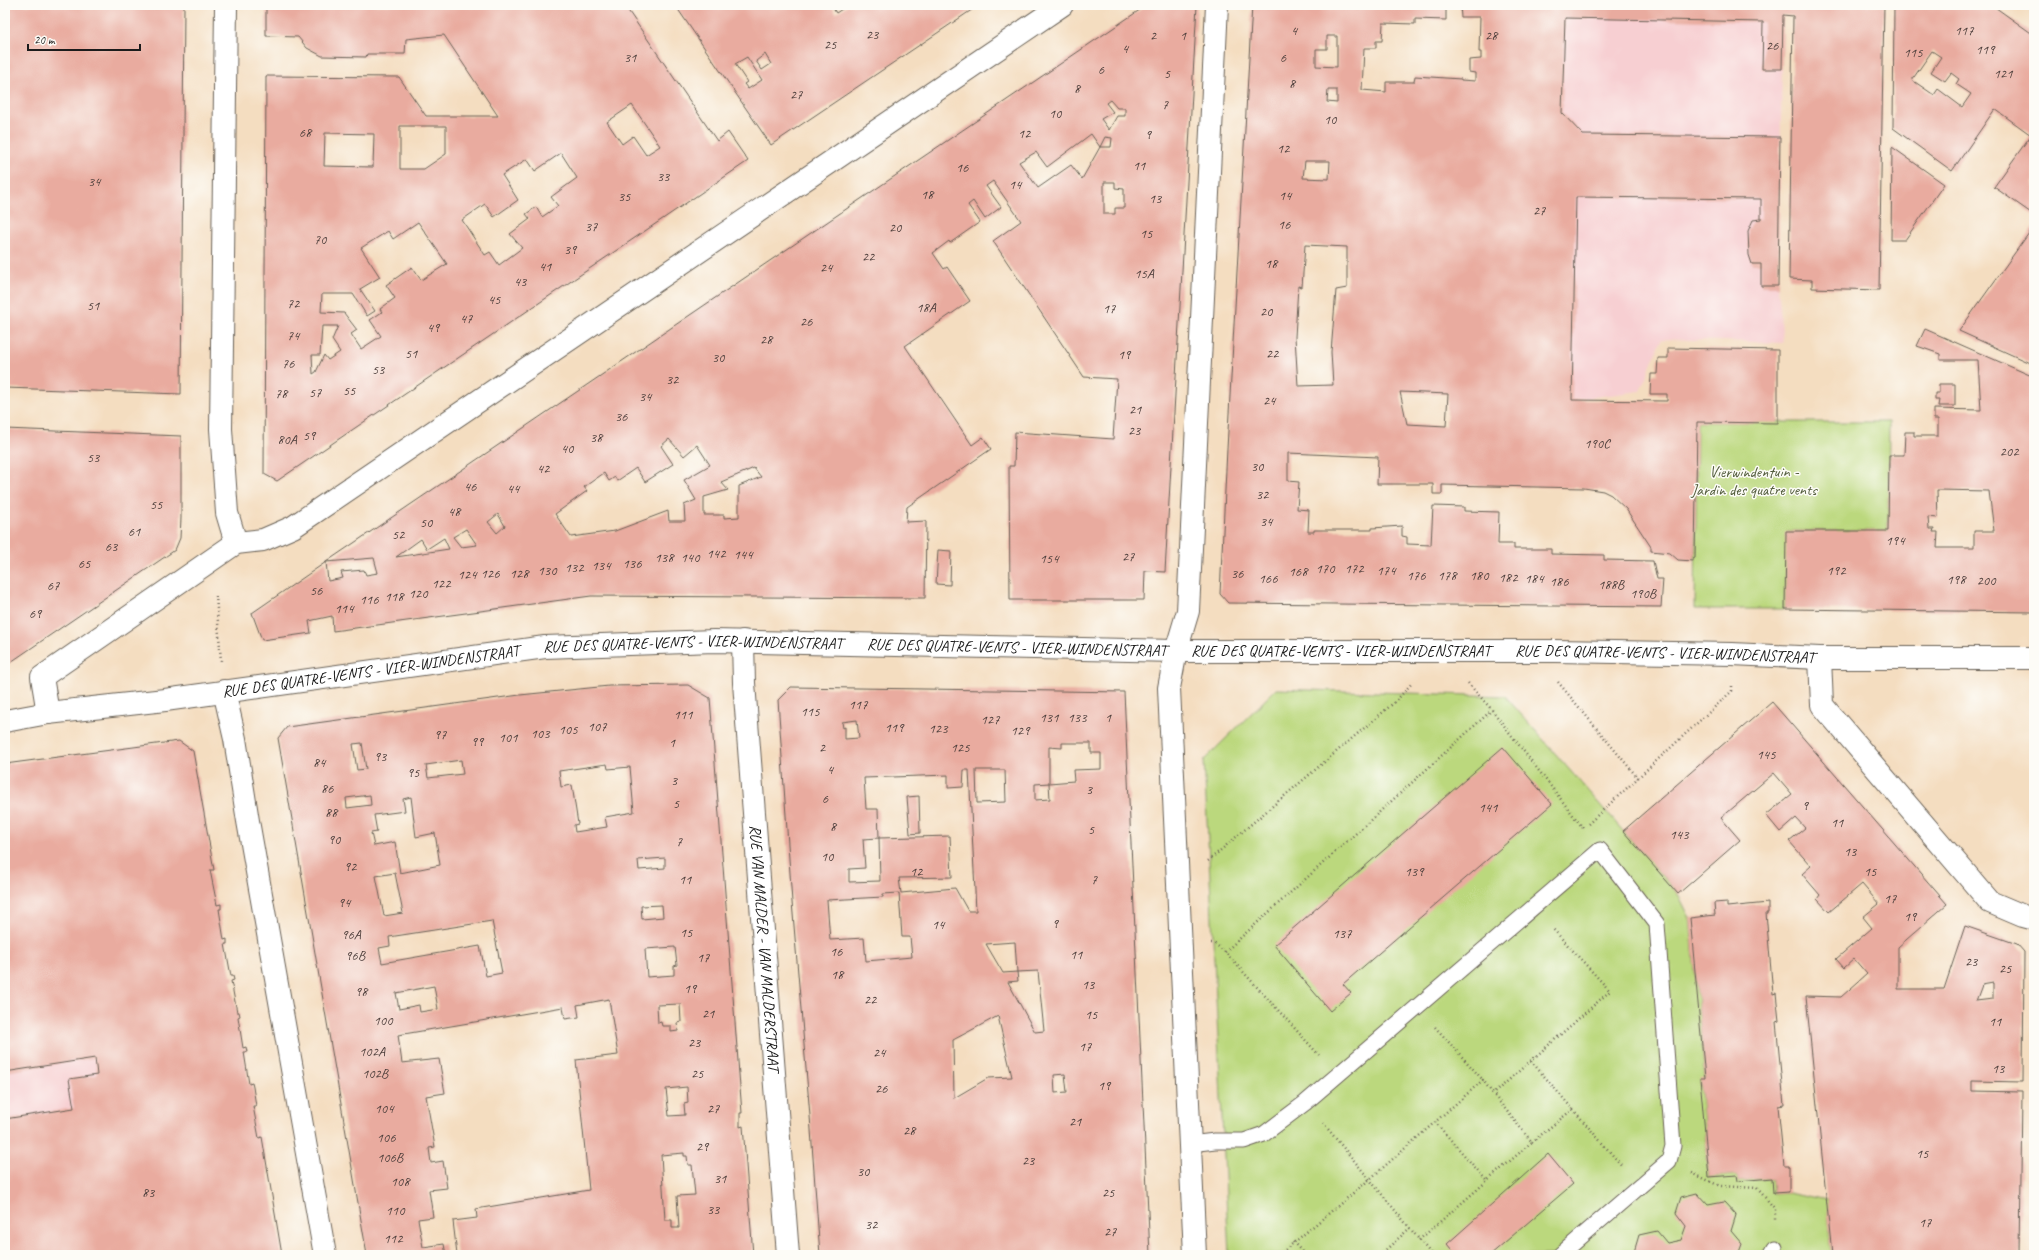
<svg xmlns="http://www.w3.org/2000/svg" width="2039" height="1260" viewBox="0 0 2039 1260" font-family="Caveat,sans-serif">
  <rect width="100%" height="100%" fill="#fdfcf7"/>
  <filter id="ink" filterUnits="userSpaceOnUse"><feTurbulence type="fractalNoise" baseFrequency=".025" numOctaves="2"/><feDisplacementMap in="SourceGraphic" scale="8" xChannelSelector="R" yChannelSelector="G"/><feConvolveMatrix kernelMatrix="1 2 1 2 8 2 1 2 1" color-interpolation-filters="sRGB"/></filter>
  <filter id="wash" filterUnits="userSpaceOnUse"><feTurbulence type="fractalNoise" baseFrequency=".012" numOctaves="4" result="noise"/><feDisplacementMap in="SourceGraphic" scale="16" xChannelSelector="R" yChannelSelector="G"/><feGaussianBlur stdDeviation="0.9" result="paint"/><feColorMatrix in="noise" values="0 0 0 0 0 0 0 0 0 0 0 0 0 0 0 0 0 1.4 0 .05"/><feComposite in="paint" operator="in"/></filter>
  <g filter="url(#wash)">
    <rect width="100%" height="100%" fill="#f4ddc0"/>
    <path fill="#f7cfd2" d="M1504,5h279l-5,281 5,57 -121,-4 -22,52 -68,9v5z
      M86,1002l16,102 -97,69v-159z"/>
    <path fill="#bbd87d" stroke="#6c7a4c" d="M1697,422h192l-1,109h-101l-2,78h-90z
      M1276,689l229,7 173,198 12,24 15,160 -5,1 9,98 28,-2 1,6 34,-3 1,15 16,-1 38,8 5,55h-603l-25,-495z"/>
    <g id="blocks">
      <path fill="#e9ab9f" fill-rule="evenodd" d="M5,5h179l-3,389 -176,-6z
        M266,5h348v3l13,1 90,132 11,-9 20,29 -471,320 -13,-7 2,-398 133,1 27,39h72l-54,-81 -38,4 -1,15h-38l-1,3 -44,-1 -15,-8 -9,-11 -32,-1zM632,105l28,41 -14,9 -13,-19 -11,8 -15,-22zM400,126h46v28l-22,15h-24zM325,133l49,1 -1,33 -49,-1zM561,153l16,25 -26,19 7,9 -16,11 -6,-10 -10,7 4,5 -20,15 12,14 -23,17 -9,-13 -5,3 -2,-3 -21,-32 23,-16 9,13 24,-17 -16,-25 25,-16 8,12zM418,222l29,42 -26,16 -9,-13 -26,18 9,13 -15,11 2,3 -12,8 11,16 -20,13 -10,-15 6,-4 -13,-17 -23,-1 1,-18h31l14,22 8,-5 -15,-22 20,-12 -19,-29 27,-17 5,8zM322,326h16l-6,14 8,12 -12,8 -4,-5 -8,17 -3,2 -1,-19h8z
        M675,5h156l5,8 12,-8h131l-208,140zM765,54l6,10 -9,6 -6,-9zM747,57l15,23 -14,9 -4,-5 3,-2 -12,-18z
        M1147,5h50l-32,567 -20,-1 -1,29h-134l-1,-134h5l1,-34 98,7 4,-60 -33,-2 -91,-136 28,-20 -28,-40 -7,5 15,21 -16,12 -12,-18 -5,4 12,17 -30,21 -1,-2 -16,12 11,16 3,-2 23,34 -65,45 67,99 11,-8 8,12 -84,58 -1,15 20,-1 -1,77 -334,-2 -258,35 -1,-15 -23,5 2,12 -49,7 -10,-27 74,-51 2,19 15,-3 -2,-6 23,-2 2,5 12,-2 -4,-15 -48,4zM1110,100l7,8h8v8h-8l-8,14 -8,-11 12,-7 -7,-9zM1091,134l9,13 -18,32 -11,-14 -33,23 -19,-26 17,-10 11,15zM1105,137l7,1 -1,9h-11zM1104,182h11v6l9,1v19h-9v6h-11zM669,439l15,17 13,-11 13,20 -26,15 12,20 -12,5 1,16h-16l-1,-10 -53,20 -44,6 -16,-23 32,-23 -3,-4 20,-14 5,8 6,-4 2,4 19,-13 9,14 28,-18 -12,-18zM754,468l7,9 -22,9v31l-15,1v-3h-20v-18l24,-7 -7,-8zM498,514l7,12 -8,7 -9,-11zM466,529l11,16 -16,2 -8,-10zM444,538l5,11 -53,8 25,-18 6,10z
        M1252,5h194v15l-31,-1v5l-32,-1 -1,18h-6v7h-12l-2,42 24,2v-10h28l1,-6 46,3v1l14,1v-8l-6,-1v-12l12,-1v-7h-2l1,-35h-19l-1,-12h424l-5,285 -67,-2v-8l-23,-1 4,-263 -10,-1 -1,54h-20l1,-47 -198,-4 -3,95 21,22 197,2 -2,149h-17v-22h-9l-3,-9 -1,-24 5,-11 8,-1v-20l-185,-2 -4,203 95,1v-7h-17l1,-20h6l1,-16h10v-10l110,2v73l-81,-1 -2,136 -2,1v2l-15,-1 -8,-7 -19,-2v-4l-25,-38 -15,-14 -8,-4 -19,-3 -142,-3v9h-9v-10h-56l1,-27 -90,-4v28l11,1 -2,27 12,1 -1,22h6v-2h58v-2l30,-2v10l5,1v7l24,1 2,-39 31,1v4l35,1 -1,32h16v5h37v5l53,1v5l49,1 4,18h6l-2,28 -433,-4 -8,-9 7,-145zM1327,36h10v31l-21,-1v-17h11zM1328,90h9v13l-10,-1zM1305,161h25l-1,18 -26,-1zM1305,245l42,2v41l-11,2 -5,62 2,33 -35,1 -3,-49 3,-51 4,1zM1400,392l48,2 -2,32 -39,-2z
        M1894,5h98l42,30v180l-40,-28 37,-52 -36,-26 -43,62 -59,-43zM1932,51l9,6 -10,15 14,9 6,-8 8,6 -3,5 15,10 -9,13 -24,-18 -4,6 -22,-15z
        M1892,147l52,37 -39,56h-14z
        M2034,226v139l-75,-34z
        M1925,329l109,48v235l-249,-3 1,-78h102l1,-76h15l1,-23h9v4h24v-17h-4v-10l47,1 -3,-50h-38v-6l-23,-8zM1937,490l52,1 5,40h-20v17h-37l1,-16h-5l1,-3h-5l-1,-12 10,1z
        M1939,384h16v22h-17l1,-6h-4v-7h4z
        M5,429l176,7v82l-1,20 -5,12 -170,116z
        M938,550l13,1 -1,34 -14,-1z
        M688,685l22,13 32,415h-2v14l3,-1 10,129h-296l-4,-34 24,-3 -1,-9 113,-19 -13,-130 42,-5 -9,-56 -32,6 2,12 -14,2 -2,-12 -165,28 4,28 37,-4 6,34 -19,3 9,51 -6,1 2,15 12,-2 4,27 -18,2 4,27 -15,2 5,28 21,-3 2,11h-79l-89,-517 9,-11 233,-32 89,-9zM362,743l4,26 -9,1 -4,-26zM461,760l2,14 -35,4 -2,-13zM607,764l1,5 22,-2 4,45 -29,5 2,10 -32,5 -1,-7 4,-1 -6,-39 -11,2 -2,-16zM370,795l1,10 -24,3 -1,-10zM411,797l5,40 19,-4 5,32 -40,8 -5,-31 -21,4 -3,-13 6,-1 -3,-17 31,-4 -2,-12zM665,858v10l-26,2 -1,-10zM395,873l8,40 -19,3 -8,-40zM662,905l1,12 -21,2 -1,-13zM492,921l10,52 -16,3 -6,-30 -98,17 -3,-15 11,-2 -1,-9zM675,947l2,18 -3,1v9l-27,2 -2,-28zM434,986l4,23 -18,3 -1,-7 -20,4 -3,-16zM680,1004l1,18 -4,1 1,8 -7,1v-6h-9l-1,-4 -3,1 -1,-18zM687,1087l1,16 -4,1 1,11 -16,1 -3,-27zM684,1153v3h3l1,9h4l3,30 -18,1 2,32h-7v-8h-7l-4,-65z
        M791,687l333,5 26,563h-330l-10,-139 -18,-214 -14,-202zM857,720l2,18 -14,1v-12l-2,1 -1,-6zM1062,743h29v10h10v16l-28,1 1,11 -25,2 1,16 -15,1v-16l14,-1v-36l13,1zM964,770h5l7,141h-8l-13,-23 -54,5 -2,-15 53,-1 -2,-41 -71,2 1,43 -31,1v-13l16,-1 -2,-29 16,-1 -1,-29h-12l-2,-31 84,-3v13l15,-1zM976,770h29l1,32 -29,1zM899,893l3,44h8l2,20 -46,4 -2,-23 -34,2 -3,-40 56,-3v-3zM1015,942l2,30 21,-1 6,60 -9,1 -27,-50 10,-1 -1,-9 -14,1 -17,-29zM998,1016l14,61 -24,1 -34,20 -1,-58zM1065,1074l2,18 -12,1 -1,-18z
        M1772,702l175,202 -49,43v42h46l21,-63 52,18 7,8 -1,130 -51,-1v10l50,1 -2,163h-188l-26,-259 35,1 26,-23 -13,-15 -10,9 -8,-9 36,-31 -9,-11 16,-13 -17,-20 -33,28 -12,-13 3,-4 -18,-21 9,-8 -22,-25 16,-13 -9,-10 -16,14 -14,-17 26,-21 -18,-21 -53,45 19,22 -62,54 -55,-63zM1993,983v16l-17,2 6,-16z
        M179,741l14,10 21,119h-4l7,35 4,-1v5h-2l5,31 3,-1v5h-2l6,32h2l1,4 -3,1 6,31h2l1,4 -2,1 5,31 3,-1 1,5h-3l5,32 3,-1 1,4 3,19h-3l6,32 3,-1 20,118h-277v-136l69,-11 -5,-29 28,-4 -2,-17 -90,14v-308z
        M1503,747l49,57 -209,180 8,9 -21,18 -56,-66z
        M919,796l1,37 -10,1 -3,-37z
        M1727,902v5l41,-4v10h-2l7,81 3,-1 3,28 -3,1 8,83 -6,1 6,60h5v26l-16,1 -1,-15 -34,3 -1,-6 -28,2 -9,-99h5l-15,-160 25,-3 -1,-12z
        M1548,1154l25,30 -83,71h-34l-9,-11z
        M1697,1193l11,12 16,-3 12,13 -5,16 11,13 -4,11h-102l-2,-3 5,-17 18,-4 10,12 14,-3 5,-14 -10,-13 5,-16z"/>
    </g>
  </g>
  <g filter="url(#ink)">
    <use href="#blocks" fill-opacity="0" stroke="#686055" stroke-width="1"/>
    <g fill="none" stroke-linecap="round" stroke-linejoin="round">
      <defs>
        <path id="service" d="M1190,1144l25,-3h29l20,-7 41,-31 295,-253 57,74 16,222 -4,15 -109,94
          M1771,1255l4,-7"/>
        <g id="minor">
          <path d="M226,5l-5,424 6,84 9,30"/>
          <path id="s1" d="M743,641l1,42 44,572"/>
          <path d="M1820,658l2,47 168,197 33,14 11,3"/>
          <path d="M224,691l11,48 13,82 77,434"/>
          <path d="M48,713l-6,-36 194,-134 27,-3 30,-13 769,-522"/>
          <path id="s2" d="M5,721l43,-8 117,-13 380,-53 169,-6 462,10h379l177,3 88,4h214"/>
          <path d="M1195,1255l-26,-567 7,-37 12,-40 29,-606"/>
        </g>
      </defs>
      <use href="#service" stroke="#686055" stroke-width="17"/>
      <use href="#minor" stroke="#686055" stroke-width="24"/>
      <path stroke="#686055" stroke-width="2.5" stroke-dasharray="1 3" stroke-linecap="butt" d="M216,596l5,65
        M1558,682l80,96
        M1468,683l24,27 91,118
        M1588,824l144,-133v-7
        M1208,861l188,-160 16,-18
        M1211,943h3l11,9 94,103
        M1225,952l267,-242
        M1435,1027l48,53
        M1531,1061l91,105
        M1435,1122l52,59
        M1323,1123l109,132
        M1532,1142l41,-33
        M1692,1173l28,13 37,2 18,21v12
        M1419,1240l113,-98 -39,-48
        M1293,1242l12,13
        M1279,1255l91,-76 113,-99 10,14 117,-103 -58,-63
        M1380,1255l30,-27"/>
      <use href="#service" stroke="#fff" stroke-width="15"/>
      <use href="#minor" stroke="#fff" stroke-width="22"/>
    </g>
  </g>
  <g text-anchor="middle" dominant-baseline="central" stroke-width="3" stroke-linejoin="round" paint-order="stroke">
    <g font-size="14" fill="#4f403d">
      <text x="1294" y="30">4</text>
      <text x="1964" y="30">117</text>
      <text x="872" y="34">23</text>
      <text x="1153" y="35">2</text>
      <text x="1183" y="35">1</text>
      <text x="1491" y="35">28</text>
      <text x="830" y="44">25</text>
      <text x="1772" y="45">26</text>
      <text x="1125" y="48">4</text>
      <text x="1985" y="49">119</text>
      <text x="1913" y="52">115</text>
      <text x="630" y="57">31</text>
      <text x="1283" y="57">6</text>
      <text x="1101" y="69">6</text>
      <text x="1167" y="73">5</text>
      <text x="2003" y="73">121</text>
      <text x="1292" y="83">8</text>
      <text x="1077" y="88">8</text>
      <text x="796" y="94">27</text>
      <text x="1165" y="104">7</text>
      <text x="1055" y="113">10</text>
      <text x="1330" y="119">10</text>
      <text x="305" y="132">68</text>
      <text x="1024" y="133">12</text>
      <text x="1148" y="134">9</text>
      <text x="1283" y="148">12</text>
      <text x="1139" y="165">11</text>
      <text x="962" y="167">16</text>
      <text x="663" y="176">33</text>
      <text x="94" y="181">34</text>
      <text x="1015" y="184">14</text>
      <text x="927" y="194">18</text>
      <text x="1285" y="195">14</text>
      <text x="624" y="196">35</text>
      <text x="1155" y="198">13</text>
      <text x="1539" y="210">27</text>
      <text x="1284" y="224">16</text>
      <text x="591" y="226">37</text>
      <text x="895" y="227">20</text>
      <text x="1146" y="233">15</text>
      <text x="320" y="239">70</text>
      <text x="570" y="249">39</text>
      <text x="868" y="256">22</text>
      <text x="1271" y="263">18</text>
      <text x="545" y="266">41</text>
      <text x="826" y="267">24</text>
      <text x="1144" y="273">15A</text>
      <text x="520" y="281">43</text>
      <text x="494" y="299">45</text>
      <text x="293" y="303">72</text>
      <text x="93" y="305">51</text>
      <text x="926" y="307">18A</text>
      <text x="1109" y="308">17</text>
      <text x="1266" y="311">20</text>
      <text x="466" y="318">47</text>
      <text x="806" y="321">26</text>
      <text x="433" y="327">49</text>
      <text x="293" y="335">74</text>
      <text x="766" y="339">28</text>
      <text x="411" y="353">51</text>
      <text x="1272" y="353">22</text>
      <text x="1124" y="354">19</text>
      <text x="718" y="357">30</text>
      <text x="288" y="363">76</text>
      <text x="378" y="369">53</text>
      <text x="672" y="379">32</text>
      <text x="349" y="390">55</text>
      <text x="315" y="392">57</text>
      <text x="281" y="393">78</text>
      <text x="645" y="396">34</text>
      <text x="1269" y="400">24</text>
      <text x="1135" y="409">21</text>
      <text x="621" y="416">36</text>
      <text x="1134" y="430">23</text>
      <text x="309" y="435">59</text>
      <text x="596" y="437">38</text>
      <text x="287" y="439">80A</text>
      <text x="1597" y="443">190C</text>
      <text x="567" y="448">40</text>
      <text x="2009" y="451">202</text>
      <text x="93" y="457">53</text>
      <text x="1257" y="466">30</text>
      <text x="543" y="468">42</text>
      <text x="470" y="486">46</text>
      <text x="513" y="488">44</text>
      <text x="1262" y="494">32</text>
      <text x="156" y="504">55</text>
      <text x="454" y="511">48</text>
      <text x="1266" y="521">34</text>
      <text x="426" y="522">50</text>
      <text x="134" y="531">61</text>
      <text x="398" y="534">52</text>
      <text x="1895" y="540">194</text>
      <text x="111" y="546">63</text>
      <text x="716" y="553">142</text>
      <text x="743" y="554">144</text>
      <text x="1128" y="556">27</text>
      <text x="664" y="557">138</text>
      <text x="690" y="557">140</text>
      <text x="1049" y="558">154</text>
      <text x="84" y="563">65</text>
      <text x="632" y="563">136</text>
      <text x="601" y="565">134</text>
      <text x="574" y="567">132</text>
      <text x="1325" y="568">170</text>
      <text x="1354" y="568">172</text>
      <text x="547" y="570">130</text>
      <text x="1386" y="570">174</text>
      <text x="1836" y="570">192</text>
      <text x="1298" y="571">168</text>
      <text x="490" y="573">126</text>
      <text x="519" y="573">128</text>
      <text x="1237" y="573">36</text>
      <text x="467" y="574">124</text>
      <text x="1416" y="575">176</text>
      <text x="1447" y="575">178</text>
      <text x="1479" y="575">180</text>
      <text x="1508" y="577">182</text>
      <text x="1268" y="578">166</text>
      <text x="1534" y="578">184</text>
      <text x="1956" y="579">198</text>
      <text x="1986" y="580">200</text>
      <text x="1559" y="581">186</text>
      <text x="441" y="583">122</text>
      <text x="1611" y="584">188B</text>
      <text x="53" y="585">67</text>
      <text x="316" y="590">56</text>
      <text x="418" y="593">120</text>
      <text x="1643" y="593">190B</text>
      <text x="394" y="596">118</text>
      <text x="369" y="599">116</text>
      <text x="344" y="608">114</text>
      <text x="35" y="613">69</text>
      <text x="858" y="704">117</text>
      <text x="810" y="711">115</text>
      <text x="683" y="714">111</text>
      <text x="1049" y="717">131</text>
      <text x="1077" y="717">133</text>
      <text x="1108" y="717">1</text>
      <text x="990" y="719">127</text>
      <text x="597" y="726">107</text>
      <text x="894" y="727">119</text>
      <text x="938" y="728">123</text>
      <text x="568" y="729">105</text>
      <text x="1020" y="730">129</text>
      <text x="540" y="733">103</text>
      <text x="440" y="734">97</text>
      <text x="508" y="737">101</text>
      <text x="477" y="741">99</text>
      <text x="672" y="742">1</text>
      <text x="822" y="747">2</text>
      <text x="960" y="747">125</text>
      <text x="1766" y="754">145</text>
      <text x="380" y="756">93</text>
      <text x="319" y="762">84</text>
      <text x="830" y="769">4</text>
      <text x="413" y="772">95</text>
      <text x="674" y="780">3</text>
      <text x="327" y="788">86</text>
      <text x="1089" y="789">3</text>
      <text x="825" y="798">6</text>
      <text x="676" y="803">5</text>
      <text x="1805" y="805">9</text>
      <text x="1488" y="807">141</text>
      <text x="331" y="812">88</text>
      <text x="1837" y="822">11</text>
      <text x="833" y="826">8</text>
      <text x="1091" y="829">5</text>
      <text x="1679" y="834">143</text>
      <text x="334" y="839">90</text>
      <text x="679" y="841">7</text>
      <text x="1850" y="851">13</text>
      <text x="827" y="856">10</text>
      <text x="350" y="866">92</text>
      <text x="916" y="871">12</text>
      <text x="1414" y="871">139</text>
      <text x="1870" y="871">15</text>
      <text x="685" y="879">11</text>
      <text x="1094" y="879">7</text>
      <text x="1890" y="898">17</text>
      <text x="344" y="902">94</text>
      <text x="1910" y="916">19</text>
      <text x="1055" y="923">9</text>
      <text x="938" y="924">14</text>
      <text x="686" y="932">15</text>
      <text x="1342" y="933">137</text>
      <text x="351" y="934">96A</text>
      <text x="836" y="951">16</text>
      <text x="1076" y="954">11</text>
      <text x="355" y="955">96B</text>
      <text x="703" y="957">17</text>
      <text x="1971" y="961">23</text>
      <text x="2005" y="968">25</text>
      <text x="837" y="974">18</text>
      <text x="1088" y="984">13</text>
      <text x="690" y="988">19</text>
      <text x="361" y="991">98</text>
      <text x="870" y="999">22</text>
      <text x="708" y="1013">21</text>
      <text x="1091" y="1014">15</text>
      <text x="383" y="1020">100</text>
      <text x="1995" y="1021">11</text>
      <text x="694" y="1042">23</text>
      <text x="1085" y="1046">17</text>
      <text x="372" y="1051">102A</text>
      <text x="879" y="1052">24</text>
      <text x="1998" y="1068">13</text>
      <text x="375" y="1073">102B</text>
      <text x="697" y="1073">25</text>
      <text x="1104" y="1085">19</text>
      <text x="881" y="1088">26</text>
      <text x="384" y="1108">104</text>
      <text x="713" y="1108">27</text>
      <text x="1075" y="1121">21</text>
      <text x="909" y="1130">28</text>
      <text x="386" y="1137">106</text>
      <text x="702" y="1146">29</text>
      <text x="1922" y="1153">15</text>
      <text x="390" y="1157">106B</text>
      <text x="1028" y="1160">23</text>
      <text x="863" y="1171">30</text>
      <text x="720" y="1178">31</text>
      <text x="400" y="1181">108</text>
      <text x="148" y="1192">83</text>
      <text x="1108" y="1192">25</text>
      <text x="713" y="1209">33</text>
      <text x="395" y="1210">110</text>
      <text x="1925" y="1222">17</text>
      <text x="871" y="1224">32</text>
      <text x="1110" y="1231">27</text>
      <text x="393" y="1238">112</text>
    </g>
    <g font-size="16" fill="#545e3e" stroke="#fdfcf7">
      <text x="1754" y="472">Vierwindentuin -<tspan x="1754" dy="18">Jardin des quatre vents</tspan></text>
    </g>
    <g font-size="16" fill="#1c1c1c" stroke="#fdfcf7">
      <text stroke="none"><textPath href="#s2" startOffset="693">RUE DES QUATRE-VENTS - VIER-WINDENSTRAAT</textPath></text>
      <text stroke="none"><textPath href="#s2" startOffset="1017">RUE DES QUATRE-VENTS - VIER-WINDENSTRAAT</textPath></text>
      <text stroke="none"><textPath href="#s2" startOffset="1341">RUE DES QUATRE-VENTS - VIER-WINDENSTRAAT</textPath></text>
      <text stroke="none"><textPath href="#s2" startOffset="1665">RUE DES QUATRE-VENTS - VIER-WINDENSTRAAT</textPath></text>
      <text stroke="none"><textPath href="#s2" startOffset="369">RUE DES QUATRE-VENTS - VIER-WINDENSTRAAT</textPath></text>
      <text stroke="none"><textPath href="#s1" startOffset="308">RUE VAN MALDER - VAN MALDERSTRAAT</textPath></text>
    </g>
  </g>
  <rect width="2039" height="1260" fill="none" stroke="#fdfcf7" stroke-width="20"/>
  <path d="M28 44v6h112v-6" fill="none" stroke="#1c1c1c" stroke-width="2"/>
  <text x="34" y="44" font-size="12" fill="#1c1c1c" stroke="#fdfcf7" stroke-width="3" paint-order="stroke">20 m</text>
</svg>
